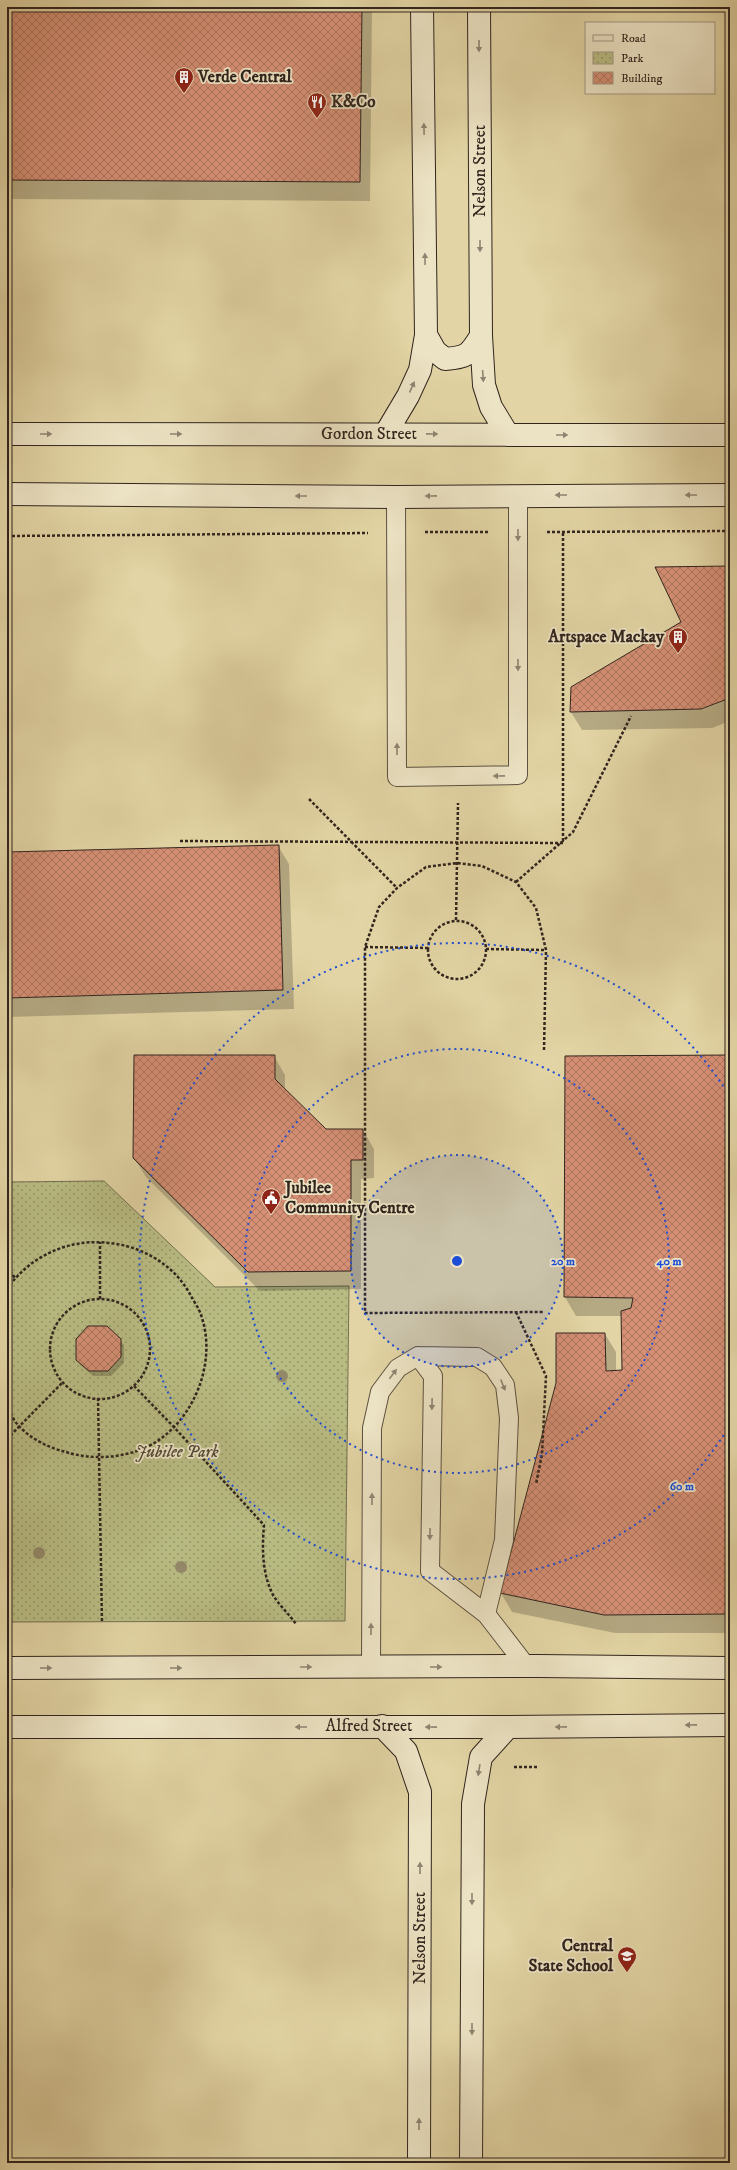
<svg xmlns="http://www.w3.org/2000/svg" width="737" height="2170" viewBox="0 0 737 2170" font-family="'IM FELL DW Pica',serif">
  <defs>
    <pattern id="park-dots" width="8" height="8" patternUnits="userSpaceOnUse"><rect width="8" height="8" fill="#b8bb82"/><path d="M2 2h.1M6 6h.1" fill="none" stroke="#96986a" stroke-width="1.8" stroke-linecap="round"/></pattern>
    <pattern id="building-cross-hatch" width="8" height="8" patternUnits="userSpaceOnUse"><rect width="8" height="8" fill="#d58f74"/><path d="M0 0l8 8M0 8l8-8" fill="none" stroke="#ad755f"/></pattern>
  </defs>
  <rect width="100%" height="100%" fill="#e2d4a4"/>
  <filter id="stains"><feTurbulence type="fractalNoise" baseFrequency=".005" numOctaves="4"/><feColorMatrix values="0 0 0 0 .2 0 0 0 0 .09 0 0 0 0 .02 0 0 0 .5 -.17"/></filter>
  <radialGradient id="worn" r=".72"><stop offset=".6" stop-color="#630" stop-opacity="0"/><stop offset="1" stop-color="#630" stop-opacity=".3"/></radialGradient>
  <path fill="url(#park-dots)" stroke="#747050" d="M104,1181l111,106 134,-1 -4,335 -338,1v-440z"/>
  <path fill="#0003" d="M7,7h365l-2,194 -363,-2z
    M559,7h80v4h-77z
    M717,7h13v4h-10z
    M730,567v154l-18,7 -130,2 -11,-18 111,-89z
    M278,846l11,18 5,145 -287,8v-164z
    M274,1056l11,19v15l40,40h38l11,19v29l-13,1v110l-101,2 -114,-114 -12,-19z
    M730,1056v577h-115l-103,-21 -11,-19 104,-259 11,18v20l7,-1 -1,-55h-46l-11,-19 1,-240z
    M120,1340l4,5v18l-13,13h-18l-13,-11 -3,-6z
    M7,1789l6,11v88h-6z"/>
  <path fill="url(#building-cross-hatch)" stroke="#31251e" d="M7,7h355l-2,175 -353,-2z
    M730,566v132l-29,11 -131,3 1,-25 110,-65 -26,-55z
    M279,845l4,145 -276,8v-146z
    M134,1055h141v24l51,50h37v31h-12v111l-103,1 -115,-114z
    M730,1055v559l-126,1 -104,-22 56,-210v-50h49l1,38 16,-1 -1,-59 10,-3 2,-10 -69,-1 1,-241z
    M88,1326h19l14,13v18l-13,14h-19l-13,-11v-21z"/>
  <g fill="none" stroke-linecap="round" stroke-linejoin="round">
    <defs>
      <path id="lane" d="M396,497l1,280 121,-2v-279
        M418,1356l15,20 -3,195 56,43
        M371,1668l1,-240 8,-36 18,-24 20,-12 59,1 16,10 12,18 4,33 -5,122 -18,74 41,53"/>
      <path id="secondary" d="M479,7l2,329 3,49 7,22 17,28
        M426,335l9,16 10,8c23,-2 24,-4 36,-23
        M386,433l22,-37 12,-26 6,-35 -4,-328
        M7,434c241,0 482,1 723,1
        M7,494l389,3 334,-2
        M7,1668l531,-2 192,2
        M382,1726l24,25 14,41 -1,371
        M7,1727h501l222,-2
        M471,2163l2,-359 8,-47 27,-30"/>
    </defs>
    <use href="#lane" stroke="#5d5140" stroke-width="20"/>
    <use href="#secondary" stroke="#31251e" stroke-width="24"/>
    <path stroke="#31251e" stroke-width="2.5" stroke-dasharray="3 2" stroke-linecap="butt" d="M425,532h65
      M547,532l183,-1
      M7,536l361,-3
      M309,799l88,89
      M180,841l383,2v-312
      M516,882l57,-50 58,-116
      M456,920l2,-117
      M428 950a29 29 0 1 1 58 0a29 29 0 1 1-58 0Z
      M365,947l63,1
      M486,949l60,1
      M544,1050l2,-100 -10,-42 -20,-26 -34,-16 -25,-3 -31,4 -29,21 -18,19 -14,40v366l179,-1
      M7,1267l8,11
      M7,1289c23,-33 62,-51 102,-46 33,3 66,22 82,53 3,6 8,12 10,19 16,45 -5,101 -45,127 -26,16 -62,19 -90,10 -17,-4 -35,-13 -47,-26 -5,-5 -8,-12 -12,-18
      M100,1299v-57
      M50 1349a50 50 0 1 1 100 0a50 50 0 1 1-100 0Z
      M516,1312l30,64 -4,78 -6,30
      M134,1386l39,40 91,99c-2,24 -2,48 9,70 6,10 16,19 23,29
      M98,1398l4,225
      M7,1439l56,-57
      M514,1767h25"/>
    <use href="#lane" stroke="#ece3c4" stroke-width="18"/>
    <use href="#secondary" stroke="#ece3c4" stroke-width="22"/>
  </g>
  <g fill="#938868">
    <circle cx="282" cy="1376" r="6"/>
    <circle cx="39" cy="1553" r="6"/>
    <circle cx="181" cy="1567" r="6"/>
  </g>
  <defs><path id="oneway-solid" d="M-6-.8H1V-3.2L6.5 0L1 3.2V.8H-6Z"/></defs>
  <g fill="#8e8471">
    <use href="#oneway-solid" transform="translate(479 46) rotate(90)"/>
    <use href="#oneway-solid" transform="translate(424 129) rotate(-91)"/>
    <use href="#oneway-solid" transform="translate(480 246) rotate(90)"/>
    <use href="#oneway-solid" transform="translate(425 259) rotate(-91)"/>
    <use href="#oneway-solid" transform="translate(483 376) rotate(86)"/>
    <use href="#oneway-solid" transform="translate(412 387) rotate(-66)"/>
    <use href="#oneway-solid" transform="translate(46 434)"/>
    <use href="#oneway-solid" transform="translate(176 434)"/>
    <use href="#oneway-solid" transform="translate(432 434) rotate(1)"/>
    <use href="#oneway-solid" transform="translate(562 435)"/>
    <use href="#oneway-solid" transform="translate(561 495) rotate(180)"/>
    <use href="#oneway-solid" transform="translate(691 495) rotate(180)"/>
    <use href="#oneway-solid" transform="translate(301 496) rotate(-180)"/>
    <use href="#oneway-solid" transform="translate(431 496) rotate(179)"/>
    <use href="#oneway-solid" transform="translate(518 535) rotate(90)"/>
    <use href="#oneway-solid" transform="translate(518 665) rotate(90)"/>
    <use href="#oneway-solid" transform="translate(397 749) rotate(-90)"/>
    <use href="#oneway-solid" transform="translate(499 776) rotate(179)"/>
    <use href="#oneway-solid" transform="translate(393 1374) rotate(-53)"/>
    <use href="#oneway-solid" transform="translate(503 1385) rotate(68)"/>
    <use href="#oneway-solid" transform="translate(432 1404) rotate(91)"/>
    <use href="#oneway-solid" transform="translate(372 1499) rotate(-90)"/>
    <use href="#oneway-solid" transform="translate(430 1534) rotate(91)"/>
    <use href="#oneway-solid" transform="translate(371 1629) rotate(-90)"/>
    <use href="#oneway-solid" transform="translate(306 1667)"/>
    <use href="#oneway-solid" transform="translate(436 1667)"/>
    <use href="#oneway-solid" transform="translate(46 1668)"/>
    <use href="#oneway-solid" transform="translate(176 1668)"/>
    <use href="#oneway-solid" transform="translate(691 1725) rotate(179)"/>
    <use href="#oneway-solid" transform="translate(301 1727) rotate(180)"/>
    <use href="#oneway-solid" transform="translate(431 1727) rotate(-179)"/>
    <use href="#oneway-solid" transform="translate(561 1727) rotate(179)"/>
    <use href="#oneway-solid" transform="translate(479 1770) rotate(99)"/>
    <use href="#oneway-solid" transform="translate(420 1868) rotate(-90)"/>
    <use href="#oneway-solid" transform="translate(472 1899) rotate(90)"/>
    <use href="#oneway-solid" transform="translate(472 2029) rotate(90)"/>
    <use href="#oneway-solid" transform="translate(419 2124) rotate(-90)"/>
  </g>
  <circle cx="457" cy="1261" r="106" fill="#1d4ed8" fill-opacity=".12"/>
  <g fill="none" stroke="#1d4ed8" stroke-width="2" stroke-dasharray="2 4">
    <circle cx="457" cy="1261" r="106"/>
    <circle cx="457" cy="1261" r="212"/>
    <path d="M730 1425A318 318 0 1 1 730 1097"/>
  </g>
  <defs>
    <symbol id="building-pin" viewBox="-11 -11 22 30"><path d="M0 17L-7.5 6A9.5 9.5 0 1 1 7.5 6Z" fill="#8f2418" stroke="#ece3c4"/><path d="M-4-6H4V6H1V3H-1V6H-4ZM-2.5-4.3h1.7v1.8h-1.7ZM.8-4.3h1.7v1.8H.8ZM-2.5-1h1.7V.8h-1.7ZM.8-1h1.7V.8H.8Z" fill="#fff"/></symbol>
    <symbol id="restaurant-pin" viewBox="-11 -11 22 30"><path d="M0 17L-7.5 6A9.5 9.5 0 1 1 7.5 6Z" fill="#8f2418" stroke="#ece3c4"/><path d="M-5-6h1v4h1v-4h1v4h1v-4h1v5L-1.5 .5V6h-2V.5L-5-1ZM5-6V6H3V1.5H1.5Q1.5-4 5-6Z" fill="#fff"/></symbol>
    <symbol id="civic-pin" viewBox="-11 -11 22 30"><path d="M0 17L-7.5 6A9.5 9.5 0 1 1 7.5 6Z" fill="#8f2418" stroke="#ece3c4"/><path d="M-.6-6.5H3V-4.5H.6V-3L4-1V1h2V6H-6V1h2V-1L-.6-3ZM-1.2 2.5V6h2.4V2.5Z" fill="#fff"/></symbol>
    <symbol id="school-pin" viewBox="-11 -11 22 30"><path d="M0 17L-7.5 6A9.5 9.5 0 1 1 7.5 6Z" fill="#8f2418" stroke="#ece3c4"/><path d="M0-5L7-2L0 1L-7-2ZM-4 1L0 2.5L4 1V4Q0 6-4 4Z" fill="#fff"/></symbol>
  </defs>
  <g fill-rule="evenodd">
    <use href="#building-pin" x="173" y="66" width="22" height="30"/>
    <use href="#restaurant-pin" x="306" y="91" width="22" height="30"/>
    <use href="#building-pin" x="667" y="626" width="22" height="30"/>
    <use href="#civic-pin" x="260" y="1187" width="22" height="30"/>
    <use href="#school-pin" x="616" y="1945" width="22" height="30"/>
  </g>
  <g text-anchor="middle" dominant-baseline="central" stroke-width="3.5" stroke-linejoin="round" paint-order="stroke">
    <g font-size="17" font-weight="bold" fill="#31251e" stroke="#ece3c4" text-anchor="start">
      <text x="198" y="77">Verde Central</text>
      <text x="331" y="102">K&amp;Co</text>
      <text x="664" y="637" text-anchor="end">Artspace Mackay</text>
      <text x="285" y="1188">Jubilee<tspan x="285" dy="20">Community Centre</tspan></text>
      <text x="613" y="1946" text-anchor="end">Central<tspan x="613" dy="20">State School</tspan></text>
    </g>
    <g font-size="17" fill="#31251e" stroke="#ece3c4">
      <text transform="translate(480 171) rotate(-90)">Nelson Street</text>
      <text x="369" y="434">Gordon Street</text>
      <text x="369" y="1726">Alfred Street</text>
      <text transform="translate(420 1938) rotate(-90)">Nelson Street</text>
    </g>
    <g font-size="17" font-style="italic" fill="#534a37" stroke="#ece3c4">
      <text x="177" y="1452">Jubilee Park</text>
    </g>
  </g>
  <circle cx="457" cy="1261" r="6" fill="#1d4ed8" stroke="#ece3c4" stroke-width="2"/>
  <g font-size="12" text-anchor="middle" font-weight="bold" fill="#1d4ed8" stroke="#ece3c4" stroke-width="3.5" stroke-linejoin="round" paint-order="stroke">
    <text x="563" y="1265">20 m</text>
    <text x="669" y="1265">40 m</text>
    <text x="682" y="1490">60 m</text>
  </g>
  <rect width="737" height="2170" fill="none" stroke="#e2d4a4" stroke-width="24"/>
  <rect x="8" y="8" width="721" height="2154" fill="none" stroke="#31251e" stroke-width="2"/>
  <rect x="12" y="12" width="713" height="2146" fill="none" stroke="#31251e"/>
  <rect x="585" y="22" width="130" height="72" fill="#ece3c4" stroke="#a19782"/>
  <rect x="593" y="35" width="20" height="6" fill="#ece3c4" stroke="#a19782"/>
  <text x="621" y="42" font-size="12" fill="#31251e">Road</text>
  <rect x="593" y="52" width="20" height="12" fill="url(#park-dots)" stroke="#a19782"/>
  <text x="621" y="62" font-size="12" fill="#31251e">Park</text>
  <rect x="593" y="72" width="20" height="12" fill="url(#building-cross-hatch)" stroke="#a19782"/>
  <text x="621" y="82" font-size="12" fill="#31251e">Building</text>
  <rect width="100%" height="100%" filter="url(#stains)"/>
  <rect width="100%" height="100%" fill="url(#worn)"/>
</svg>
